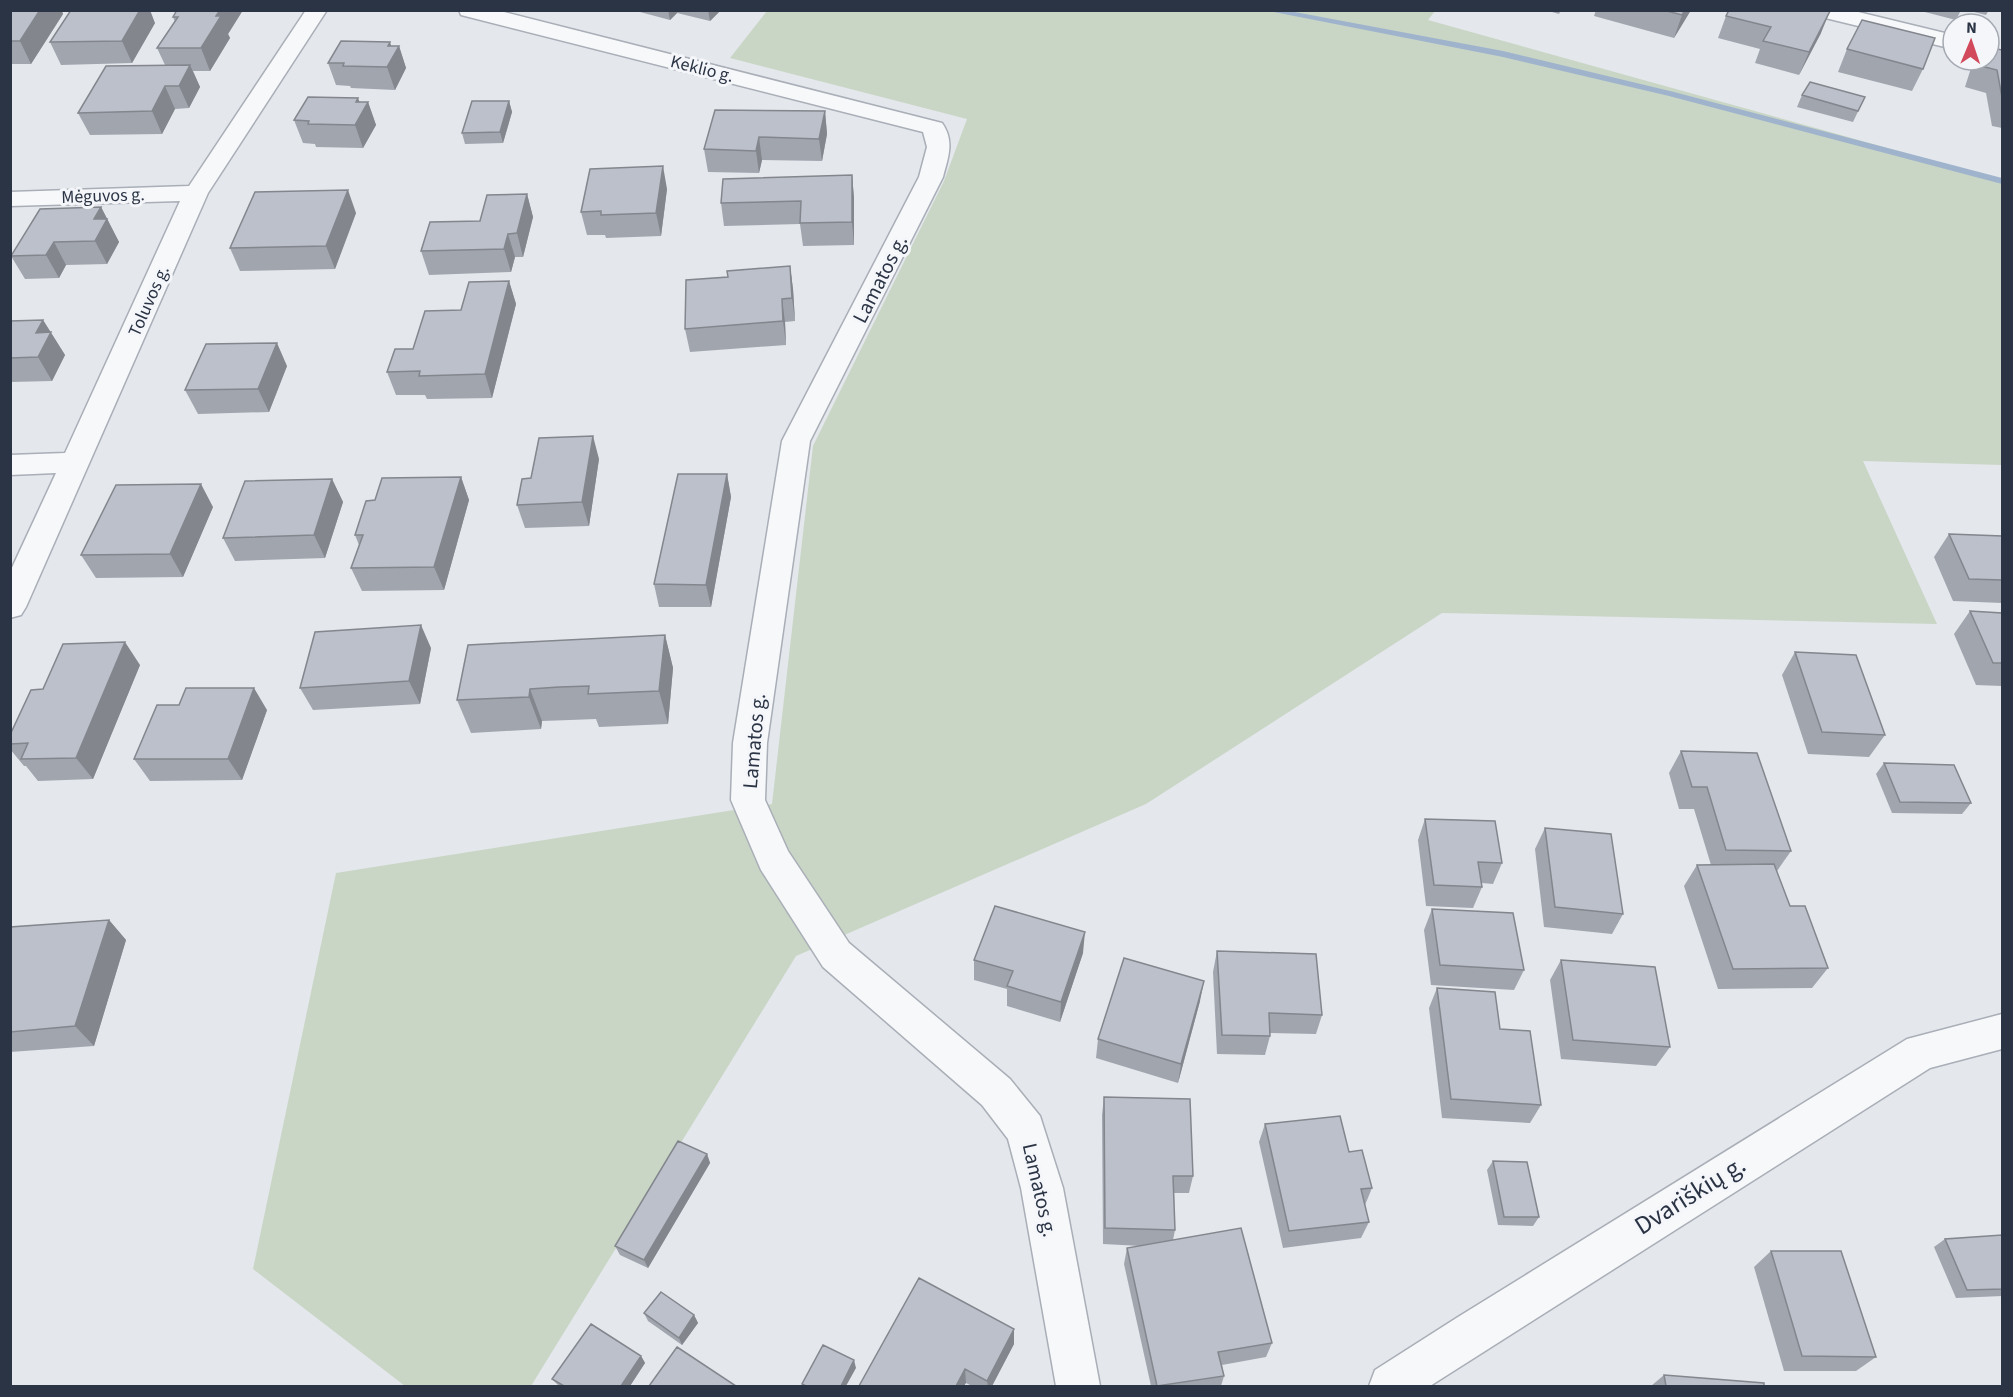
<svg xmlns="http://www.w3.org/2000/svg" width="2013" height="1397" viewBox="0 0 2013 1397" font-family="'Source Sans 3',sans-serif">
  <rect width="100%" height="100%" fill="#e4e7ec"/>
  <path fill="#c9d6c5" d="M767,11h668l-7,9 574,160v285l-139,-4 74,163 -495,-11 -296,191 -350,152 -265,430h-126l-152,-117 83,-396 436,-69 41,-358 131,-265 23,-62 -237,-61z"/>
  <g fill="none" stroke-linecap="round" stroke-linejoin="round">
    <path fill="#9fb4cc" fill-rule="evenodd" d="M1263,10h21l219,41 171,41 328,86v6l-333,-88 -166,-39z"/>
    <defs>
      <path id="minor" d="M306,10h21l-119,183 -182,414 -5,8 -11,3v-46l46,-99 -46,2v-20l55,-2 115,-252 -170,5v-14l179,-6z
        M459,10h37l446,113c13,18 6,35 1,54l-133,264 -43,302 -2,57 23,51 61,92 161,136 30,37 23,72 37,198h-44l-35,-198 -13,-49 -26,-34 -159,-138 -62,-97 -30,-70 2,-57 49,-302 137,-264 8,-30 -4,-15 -462,-117z
        M1811,10h39l103,25v14l-140,-34z
        M2002,1014v35l-72,19 -500,318h-61l6,-16 83,-53 449,-278z"/>
    </defs>
    <use href="#minor" stroke="#a9aeb7" stroke-width="3"/>
    <use href="#minor" fill="#f7f8fa" fill-rule="evenodd"/>
  </g>
  <path fill="#a1a5ae" d="M10,10l53,4 -32,50h-21z
    M177,10h66l-15,24 2,4 -20,33h-17l7,16 -11,21 -14,1 -13,25 -72,1 -12,-22 87,-48 -8,-17 18,-26 -2,-5z
    M639,10h82l-11,11 -33,-8 -7,7 -30,-8z
    M1545,10h16l-2,4z
    M1596,10h95l-17,28 -80,-22z
    M1917,10h44l-5,10z
    M1966,10h23l-3,5z
    M1726,16l95,17 -22,42 -44,-12 5,-14 -42,-11z
    M155,23l-23,40 -71,2 -11,-23z
    M391,46h8l7,22 -11,22 -44,-2 -1,-2 -14,-1 -8,-22z
    M1847,49l76,20 -11,22 -74,-19z
    M2002,50v78l-10,-2 -6,-33 -21,-6 6,-19 4,-8h14z
    M1802,95l63,2 -12,25 -56,-15z
    M509,101l3,11 -9,31 -38,1 -3,-11z
    M360,102h8l8,23 -13,23 -47,-1 -1,-3 -12,-1 -9,-23z
    M825,111l2,23 -5,27 -60,-1 -3,13 -51,-1 -4,-23z
    M852,175l2,23v47l-51,1 -3,-22 -76,2 -3,-23z
    M667,189l-6,47 -55,2 -1,-3h-18l-6,-23z
    M527,194l6,23 -10,40h-8l-4,15 -82,3 -8,-24 59,-30z
    M101,207l18,35 -12,22 -41,1 -7,13 -34,1 -14,-23z
    M356,213l-21,56 -95,2 -10,-23z
    M790,266l3,23 2,32 -10,1 1,23 -96,7 -5,-23 43,-52z
    M509,281l7,23 -24,94 -65,1 -2,-4h-29l-9,-23 26,-23 48,-39z
    M43,320l22,35 -13,26 -42,1v-61z
    M287,366l-18,46 -71,2 -13,-24z
    M599,459l-10,67 -64,2 -8,-23 14,-27z
    M727,474l4,23 -20,110h-52l-5,-23z
    M461,477l8,23 -25,90 -82,1 -11,-23 8,-23 -4,-10z
    M332,479l11,23 -18,56 -90,3 -12,-23z
    M213,507l-30,70 -87,1 -15,-23z
    M1949,534l53,2v67l-49,-2 -19,-44z
    M1970,611l32,2v73l-26,-1 -22,-51z
    M665,635l8,33 -5,56 -69,3 -3,-8 -26,1 -28,1 -1,8 -70,4 -14,-33z
    M431,648l-11,56 -107,6 -13,-22z
    M1795,652l90,83 -16,22 -61,-3 -26,-79z
    M140,665l-47,114 -55,2 -12,-15h-2l-14,-17v-14l33,-46z
    M267,710l-25,70 -92,1 -16,-22z
    M1681,751l110,100 -14,20 13,35 38,62 -16,20 -94,1 -34,-103 13,-21h14l-17,-56h-15l-10,-36z
    M1884,763l87,40 -9,11 -70,-1 -16,-39z
    M1425,819l77,44 -9,21 -11,-1v4l-9,21 -47,-2 -8,-66z
    M1545,828l78,86 -11,20 -68,-7 -9,-78z
    M1432,909l92,61 -10,20 -83,-5 -7,-55z
    M109,920l17,20 -32,106 -84,6v-125z
    M1217,951l105,64 -6,19 -46,-1v3l-5,19 -48,-1 -4,-82z
    M1083,953l-23,69 -53,-16v-17l-33,-9v-20z
    M1561,960l109,87 -14,19 -95,-7 -11,-79z
    M1437,988l63,41 41,76 -11,18 -88,-5 -13,-110z
    M1200,1001l-22,82 -82,-25 2,-19z
    M1104,1097l89,79 -4,17h-15l1,37 -2,10 99,103 -6,14 -44,8 2,11 -3,10h-70l-27,-122 3,-16 14,-2 -38,-2 -1,-129z
    M1265,1124l84,28 23,36 -7,17 4,17 -8,16 -78,10 -24,-106z
    M707,1154l3,9 -62,105 -28,-13 -5,-9z
    M1493,1161l46,56 -6,9 -35,-1 -11,-55z
    M2002,1235v61l-46,2 -22,-51 11,-8z
    M1771,1251l105,106 -20,14h-72l-30,-104z
    M644,1313l50,2 4,8 -16,22 -34,-24z
    M1014,1344l-22,42h-20l-6,-3 -107,3z
    M641,1356l4,7 -15,23h-71l-7,-7z
    M1664,1375l100,11h-113z"/>
  <path fill="#83868d" d="M40,10h22l1,4 -32,50 -11,-23z
    M140,10h10l5,13 -23,40 -10,-22z
    M220,10h23l-15,24 2,4 -20,33 -9,-23z
    M668,10h9v3l-7,7z
    M708,10h13l-11,11z
    M1685,10h6l-17,28 8,-23z
    M1830,11l-9,22 -22,42 10,-23z
    M390,42l4,13 5,-9 7,22 -11,22 -8,-23 1,-21z
    M190,65l10,22 -11,21 -10,-22z
    M165,86l10,23 -13,25 -10,-23z
    M358,98l5,13 5,-9 8,23 -13,23 -8,-23 1,-23z
    M509,101l3,11 -9,31 -3,-11z
    M825,111l2,23 -5,27 -3,-22z
    M759,137l3,23 -3,13 -3,-22z
    M663,166l4,23 -6,47 -5,-23z
    M852,175l2,23v47l-2,-23z
    M348,190l8,23 -21,56 -9,-23z
    M527,194l6,23 -10,40 -6,-24z
    M101,207l18,35 -12,22 -12,-23 -1,-22z
    M508,234l7,23 -4,15 -7,-23z
    M54,242l12,23 -7,13 -13,-23z
    M790,266l3,23 2,32 -3,-23z
    M509,281l7,23 -24,94 -7,-24z
    M782,299l3,23 1,23 -3,-24z
    M43,320l22,35 -13,26 -14,-24 -2,-24z
    M277,343l10,23 -18,46 -11,-23z
    M593,436l6,23 -10,67 -7,-24z
    M727,474l4,23 -20,110 -5,-22z
    M461,477l8,23 -25,90 -10,-23z
    M332,479l11,23 -18,56 -11,-23z
    M201,484l12,23 -30,70 -13,-23z
    M421,625l10,23 -11,56 -11,-23z
    M665,635l8,33 -5,56 -9,-33z
    M125,642l15,23 -47,114 -17,-21z
    M254,688l13,22 -25,70 -14,-21z
    M530,689l12,32 -1,8 -12,-32z
    M109,920l17,20 -32,106 -19,-20z
    M1085,932l-2,21 -23,69 1,-20z
    M1204,981l-4,20 -22,82 3,-19z
    M707,1154l3,9 -62,105 -4,-8z
    M694,1315l4,8 -16,22 -3,-7z
    M1014,1329v15l-22,42h-4l-1,-5z
    M641,1356l4,7 -15,23h-9z
    M854,1360l2,8 -10,18h-5z
    M965,1369l1,14 -2,3h-8z"/>
  <path fill="#bbc0ca" stroke="#83868d" stroke-width="1.5" d="M10,10h30l-20,31h-10z
    M71,10h69l-18,31 -72,1z
    M177,10h43l-4,6h5l-20,32h-44l21,-31h-5z
    M1663,10h22l-3,5z
    M1729,10h99l2,1 -21,41 -46,-11 8,-14 -45,-11z
    M1862,20l73,18 -12,31 -76,-20z
    M341,41l49,1 -2,4h11l-12,21 -44,-1 1,-3h-16z
    M1989,47l13,3v47l-5,-27 -20,-5 1,-5h11z
    M190,65l-11,21h-14l-13,25 -74,2 28,-47z
    M1810,82l55,15 -7,14 -56,-16z
    M308,97l50,1 -2,4h12l-13,23 -47,-1 1,-3 -15,-1z
    M472,101h37l-9,31 -38,1z
    M715,110l110,1 -6,28 -60,-2 -3,14 -52,-2z
    M663,166l-7,47 -55,2v-4l-20,1 9,-43z
    M852,175v47l-52,1 1,-22 -80,2 2,-24z
    M348,190l-22,56 -96,2 25,-56z
    M527,194l-10,39 -9,1 -4,15 -83,2 9,-29 50,-1 7,-26z
    M101,207l-7,12h13l-12,22 -41,1 -8,13 -35,1 29,-47z
    M790,266l2,32 -10,1 1,22 -98,8 1,-49 42,-3 -1,-6z
    M509,281l-24,93 -66,2 1,-5 -33,1 8,-23h18l12,-38 36,-1 8,-28z
    M43,320l-7,13 15,-1 -13,25 -28,1v-37z
    M277,343l-19,46 -73,1 21,-46z
    M593,436l-11,66 -65,3 5,-26 9,-1 8,-40z
    M678,474h49l-21,111 -52,-1z
    M461,477l-27,90 -83,1 12,-33h-8l11,-34 9,-1 7,-22z
    M332,479l-18,56 -91,3 22,-57z
    M201,484l-31,70 -89,1 35,-70z
    M1949,534l53,2v44l-33,-1z
    M1970,611l32,2v50h-9z
    M421,625l-12,56 -109,7 15,-56z
    M665,635l-6,56 -71,3 1,-8 -30,1 -29,2 -1,8 -72,3 11,-55z
    M125,642l-49,116 -55,1 7,-16 -18,1v-9l21,-45 12,-1 20,-45z
    M1795,652l61,3 29,80 -63,-3z
    M186,688h68l-26,71h-94l23,-54h22z
    M1681,751l76,2 34,98 -65,-1 -19,-63h-15z
    M1884,763l70,2 17,38 -71,-1z
    M1425,819l70,2 7,42 -24,-1 4,25 -48,-2z
    M1545,828l66,6 12,80 -68,-7z
    M1774,864l16,42h15l23,62 -95,1 -36,-104z
    M995,906l90,26 -24,70 -54,-16 6,-15 -39,-11z
    M1432,909l81,4 11,57 -84,-5z
    M109,920l-34,106 -65,6v-105z
    M1217,951l99,3 6,61 -53,-2 1,23 -48,-1z
    M1124,958l80,23 -23,83 -83,-25z
    M1561,960l94,7 15,80 -97,-7z
    M1437,988l58,4 5,37 30,2 11,74 -90,-6z
    M1104,1097l86,2 3,77h-20l2,54 -70,-2z
    M1340,1116l9,36 13,-2 10,38 -11,1 8,33 -80,9 -24,-107z
    M678,1141l29,13 -63,106 -29,-14z
    M1493,1161l34,1 12,55h-35z
    M1241,1228l31,115 -54,9 6,24 -67,10 -30,-138z
    M2002,1235v54l-35,1 -22,-51z
    M1771,1251h70l35,106 -74,-1z
    M919,1278l95,51 -27,52 -22,-12 -9,17h-97z
    M661,1292l33,23 -15,23 -35,-25z
    M591,1324l50,32 -20,30h-57l-12,-7z
    M823,1345l31,15 -13,26h-35l-4,-2z
    M677,1347l59,39h-87z
    M1664,1375l100,8v3h-98z"/>
  <g text-anchor="middle" dominant-baseline="central" stroke-width="6" stroke-linejoin="round" paint-order="stroke">
    <g font-size="18" fill="#2b3445" stroke="#f4f6f9">
      <text transform="translate(702 69) rotate(14)">Keklio g.</text>
      <text transform="translate(103 196) rotate(-2)">Mėguvos g.</text>
      <text transform="translate(149 301) rotate(-66)">Toluvos g.</text>
    </g>
    <g font-size="21" fill="#2b3445" stroke="#f4f6f9">
      <text transform="translate(880 279) rotate(-63)">Lamatos g.</text>
      <text transform="translate(754 741) rotate(-85)">Lamatos g.</text>
      <text transform="translate(1040 1190) rotate(77)">Lamatos g.</text>
    </g>
    <g font-size="26" fill="#2b3445" stroke="#f4f6f9">
      <text transform="translate(1690 1195) rotate(-32)">Dvariškių g.</text>
    </g>
  </g>
  <rect width="2013" height="1397" fill="none" stroke="#2b3445" stroke-width="24"/>
  <g transform="translate(1971 42) rotate(2)"><circle r="28" fill="#f4f6f9" stroke="#a4a8b1" stroke-width="1.5"/>
  <path d="M0-4.5L10 22L0 15L-10 22Z" fill="#d1495b"/>
  <text y="-9" font-size="16" font-weight="bold" text-anchor="middle" fill="#2b3445">N</text>
  </g>
</svg>
